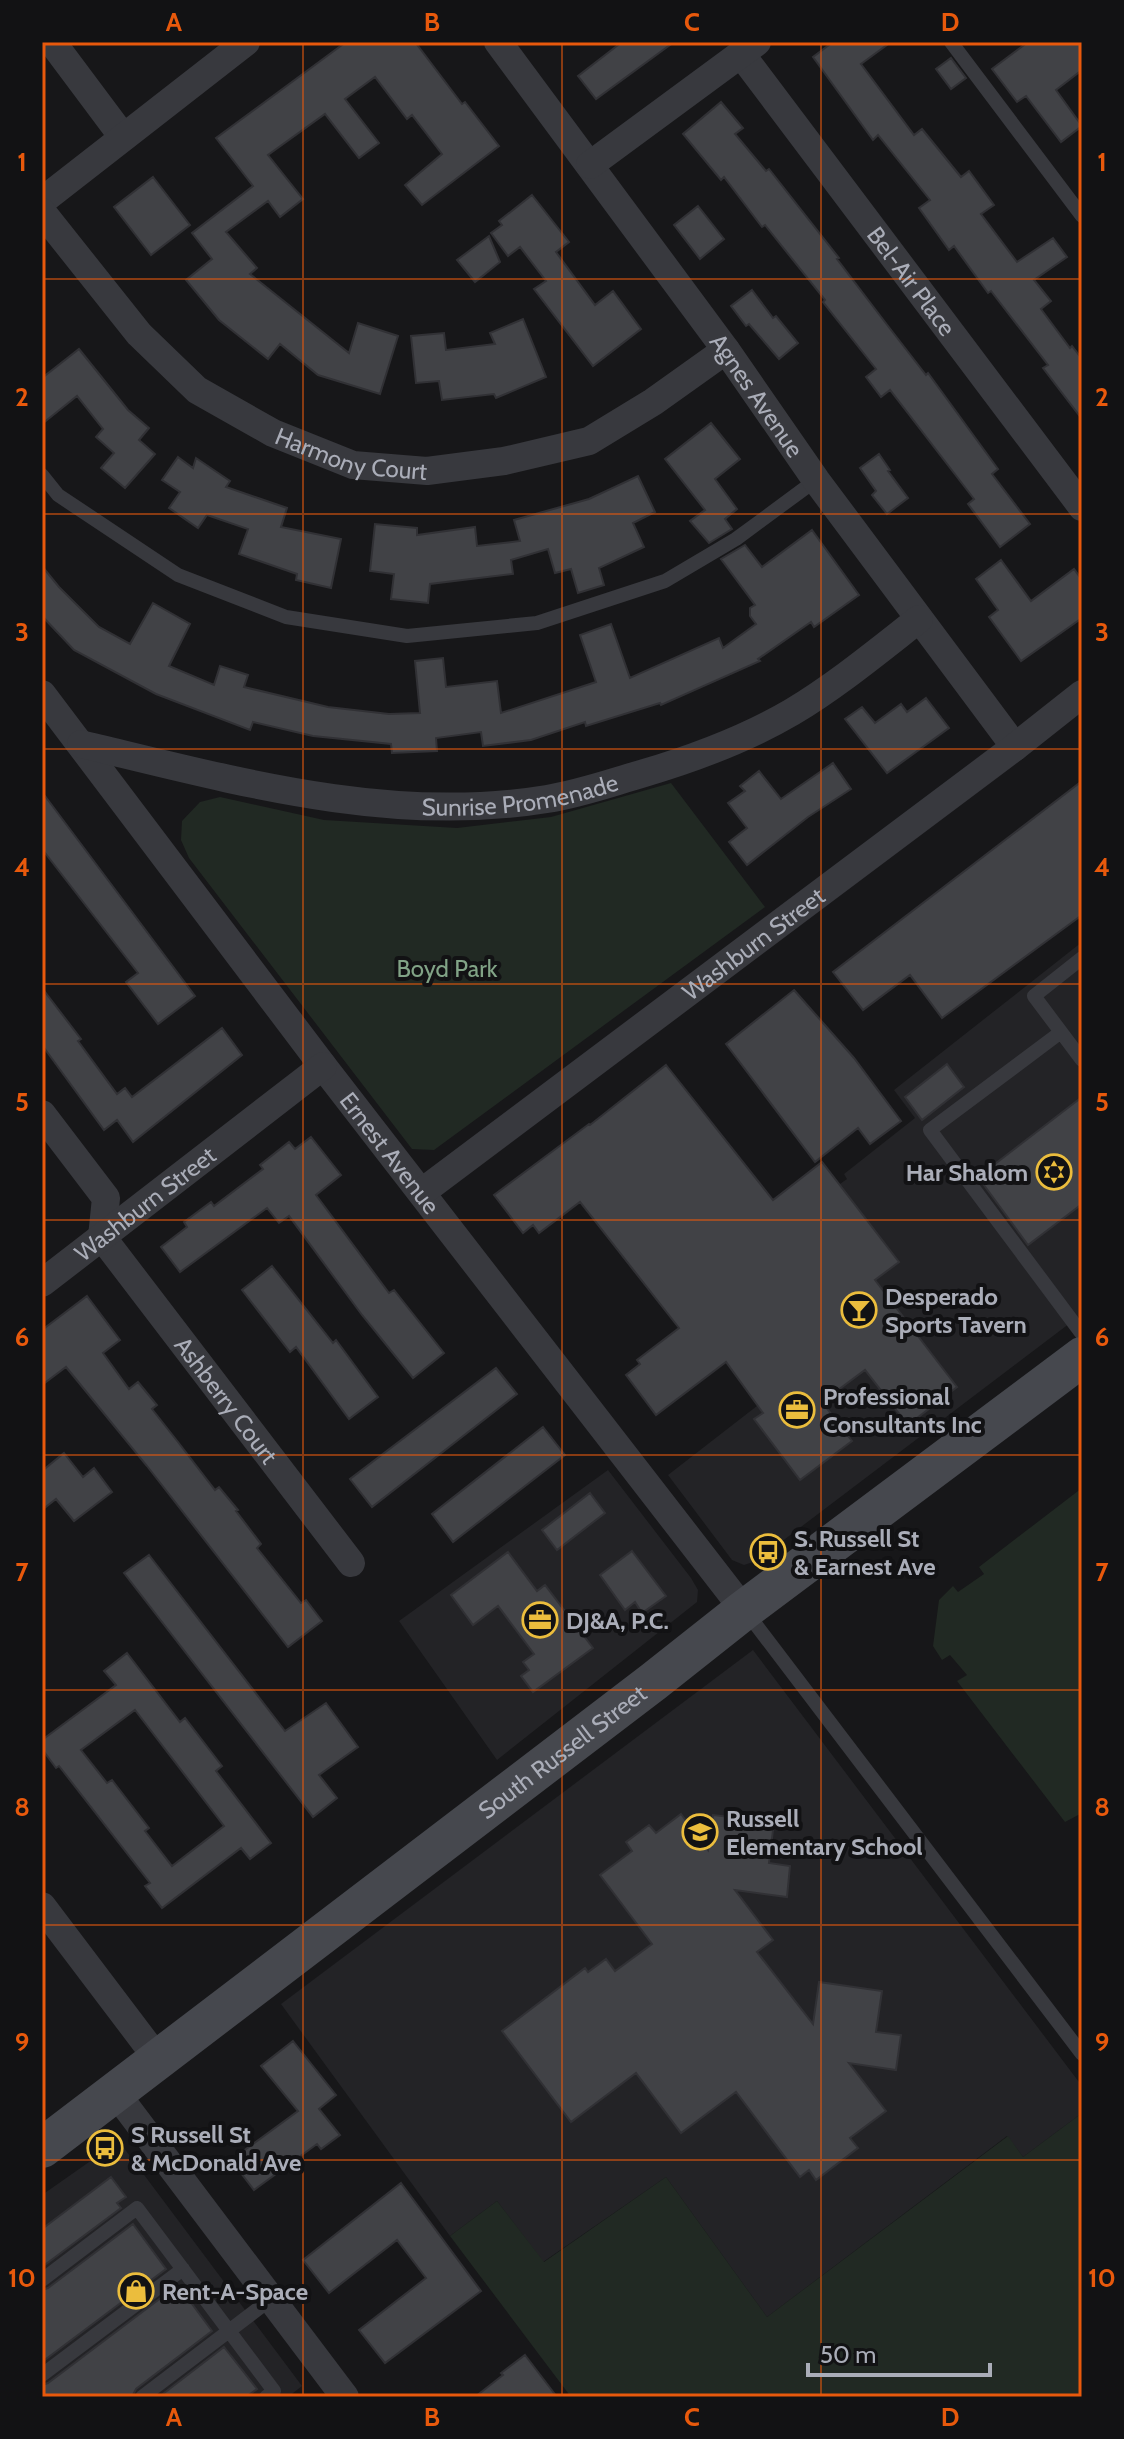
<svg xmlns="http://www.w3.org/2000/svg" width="1124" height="2439" viewBox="0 0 1124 2439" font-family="Cabin,sans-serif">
  <rect width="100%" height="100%" fill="#171719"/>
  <path fill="#232326" d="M1082,942v372l-326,247 -12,4 -12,-5 -64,-85 174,-135 -78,-102 83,-59 -3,-5 71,-56 -21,-28z
    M608,1470l83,108 7,12 -1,12 -200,158 -98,-139z
    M753,1650l329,436v27l-59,44 -16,-21 -240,181 -101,-140 -123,85 -46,-61 -47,35 -169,-232z
    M109,2148h15l178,238 -14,11h-246v-202z"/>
  <path fill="#212923" d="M671,783l94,124 -331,243 -22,-1 -223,-291 -8,-18 1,-19 18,-19 20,-5 104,23 133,8 94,-11z
    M1082,1488v325l-17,9 -108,-141 10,-6 -17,-20 -8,5 -9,-14 6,-46 14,-14 5,6 26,-18 -5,-7z
    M1082,2113v284h-511l-121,-161 47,-35 47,61 122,-85 101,140 241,-181 15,21z"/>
  <path fill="#414246" stroke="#313135" stroke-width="2" fill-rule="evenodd" d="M346,42h69l47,62 3,-2 34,44 -77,59 -17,-20 37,-31 -30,-39 -5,4 -32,-42 -30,22 34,44 -20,15 -34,-44 -57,41 35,44 -23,18 -12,-16 -42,31 31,36 -7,6 99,79 9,-30 40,13 -18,58 -62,-19 -38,-31 -12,15 -49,-39 -33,-40 26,-21 -20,-26 61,-47 -37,-48z
    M622,42h52l-78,57 -18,-23z
    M833,42h58l-30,22 53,71 8,-6 39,48 8,-6 25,34 -13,9 36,48 36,-24 14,19 -33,23 17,21 -10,8 29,39 2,-2 10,13v60l-39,-51 5,-3 -57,-74 -3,2 -34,-47 -5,4 -30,-42 11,-8 -52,-65 -5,5 -60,-83z
    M1028,42h54v28l-26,20 26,36 -21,16 -35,-46 -9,6 -25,-33z
    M951,58l15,20 -15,11 -15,-20z
    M721,102l22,26 -8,6 31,37 3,-2 70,89 -2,1 51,67 38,49 2,-2 70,96 -6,5 38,50 -30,23 -32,-43 6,-5 -84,-109 -9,7 -15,-20 10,-8 -53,-67 2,-2 -60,-75 -3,2 -38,-50 -3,3 -38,-46z
    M153,177l37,48 -39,30 -37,-48z
    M532,195l37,47 -13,10 39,53 18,-14 28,38 -48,37 -59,-77 12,-8 -26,-34 -12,9 -17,-23 11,-8 -3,-4z
    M698,206l26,33 -24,20 -26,-34z
    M489,236l11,26 -25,20 -18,-22z
    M752,290l21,28 3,-2 22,27 -19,16 -30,-35 -3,2 -15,-20z
    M523,319l23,58 -50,21 -2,-4 -52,6 -3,-19 -23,2 -5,-47 33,-3 2,17 49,-6 -5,-11z
    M79,349l49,61 21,18 -10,12 16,14 -30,34 -24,-20 13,-15 -18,-16 7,-8 -26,-33 -35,28v-46z
    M711,423l29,36 -25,20 22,30 -12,10 7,10 -23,14 -19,-22 15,-11 -40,-51z
    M879,454l11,16 -2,1 20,27 -21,16 -15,-19 4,-4 -16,-23z
    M178,457l15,11 3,-10 34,23 -4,6 61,21 -6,19 60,12 -10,49 -35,-8 1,-6 -58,-20 9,-25 -41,-14 -9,13 -29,-20 11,-16 -18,-12z
    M638,476l17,36 -22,11 11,24 -45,21 5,17 -26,8 -7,-24 -16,4 -7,-24 -37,11 2,14 -83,10 -2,19 -37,-4 3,-25 -24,-3 5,-47 42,4v7l58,-8 2,19 43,-5 -6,-21 75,-21z
    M812,530l47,65 -45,32 -3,-5 -53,37 2,2 -99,44 -1,-2 -74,23 -1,-4 -54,18 -48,6 -2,-14 -45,6 1,13 -45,2 -1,-9 -78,-8 -60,-14 -3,8 -94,-36 -82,-44 -32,-34v-50l17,21 40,40 31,17 23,-41 37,21 -21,42 45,19 6,-19 28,9 -4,12 84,20 61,7 31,-1 -5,-52 28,-3 3,29 51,-6 4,32 95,-31 -16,-47 31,-11 19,54 89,-40 4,10 33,-24 -6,-8v-8l5,-3 -34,-46 24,-14 17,22z
    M1001,560l30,41 43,-32 8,11v38l-61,43 -32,-44 9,-7 -22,-31z
    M926,698l23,30 -62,45 -42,-54 17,-12 13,16 26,-19 6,8z
    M833,763l18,26 -43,28 -61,48 -18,-23 18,-14 -19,-25 17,-12 -5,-5 19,-15 22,28z
    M1082,781v134l-140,103 -32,-43 -47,35 -30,-38z
    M42,792l153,204 -37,28 -32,-42 12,-9 -96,-124z
    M42,988l39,51 -3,2 39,53 8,-6 7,9 90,-69 20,27 -109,87 -16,-22 -13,10 -62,-85z
    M794,990l60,68 47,63 -31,23 -12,-16 -43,34 -89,-118z
    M947,1064l17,23 -42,33 -17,-23z
    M666,1065l107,135 49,-38 77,100 -24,18 82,107 -49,38 -43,-55 -43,32 30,39 -52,39 -46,-61 9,-6 -37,-51 -70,53 -30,-40 14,-11 -3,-4 42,-32 -99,-126 -41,31 -6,-8 -10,8 -29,-38 95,-71 1,1z
    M1082,1097v107l-54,41 -50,-68z
    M311,1137l30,38 -25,20 73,98 5,-3 50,63 -31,25 -51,-63 -73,-99 -10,7 -12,-15 -87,64 -19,-25 26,-20 -3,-5 27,-20 3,4 49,-37 -3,-4 29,-23 6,7z
    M272,1266l61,77 3,-3 42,57 -29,22 -53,-72 -6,5 -48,-62z
    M87,1296l33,44 -17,13 26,36 9,-7 19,23 -5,4 26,33 37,48 4,-3 19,23 -2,1 25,33 -4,4 44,55 5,-3 16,21 -34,26 -141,-181 -81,-99 -24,18v-55z
    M496,1368l21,26 -145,113 -22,-28z
    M543,1427l22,28 -112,87 -21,-28z
    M64,1453l19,24 11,-9 18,24 -38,29 -18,-22 -14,11v-39z
    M590,1493l15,20 -48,37 -15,-20z
    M632,1551l34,45 -24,17 -7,-11 -10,8 -25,-35z
    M508,1552l29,39 8,-6 48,63 -60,44 -12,-16 8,-6 -6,-8 11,-8 -36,-48 -25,19 -22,-30z
    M149,1555l136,176 41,-28 32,44 -39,28 18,23 -24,19 -189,-244z
    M127,1653l53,69 5,-4 37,48 -6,5 55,72 -21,16 -9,-11 -79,60 -17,-22 5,-3 -91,-117 -3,2 -14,-19v-9l74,-55 -12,-14zM135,1710l89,116 -52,40 -27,-35 4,-3 -37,-48 -5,3 -26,-33z
    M681,1814l27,36 5,-35 61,7 -5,41 21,3 -3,31 -52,-7 38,50 -16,12 56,72 6,-42 63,9 -6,41 25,3 -5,35 -47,-7 37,48 -36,27 8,10 -42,32 -7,-10 -9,7 -64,-85 -55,41 -45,-60 -65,49 -69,-91 83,-63 3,4 18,-13 9,12 37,-27 -52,-69 32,-24 -6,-9 23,-17 7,8z
    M293,2041l43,54 -17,14 21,26 -19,14 -4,-5 -63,46 -23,-30 67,-49 -37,-45z
    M111,2177l15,20 -9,6 4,5 -79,59v-38z
    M401,2183l80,108 -96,72 -26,-33 67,-52 -29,-38 -68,53 -26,-33z
    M133,2224l33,45 -124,93v-72l6,-2z
    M178,2285l34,46 -76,58 -4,8h-90v-12l6,-2z
    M224,2347l33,42 -11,8h-87z
    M525,2355l32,42h-82l28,-22 -2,-2z"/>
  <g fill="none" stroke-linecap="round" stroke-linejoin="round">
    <path stroke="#38393e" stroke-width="14" d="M951,42l131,174
      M42,475l16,20 120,80 108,42 121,19 130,-13 128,-42 71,-42 80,-59
      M1082,958l-48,38 48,64
      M1061,1032l-131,98 152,204
      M747,1613l335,441
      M42,2280l95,-72 137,183 -8,6
      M42,2375l141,-106
      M142,2397l129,-98"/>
    <g stroke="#38393e" stroke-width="28">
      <path d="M52,42l71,95"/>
      <path id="s1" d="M498,42l228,308 90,130 199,267"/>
      <path id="s2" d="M741,54l341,453"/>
      <path d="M590,165l167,-123"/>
      <path d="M42,201l204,-159"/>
      <path id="s3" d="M42,212l97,122 58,56 76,43 80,32 74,6 77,-10 85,-20 64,-39 73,-52"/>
      <path id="s4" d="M42,694l281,372 421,544"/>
      <path id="s5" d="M81,744c151,36 309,81 466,55 32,-5 63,-16 94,-25 51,-15 105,-35 151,-62 45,-27 86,-61 127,-93"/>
      <path id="s6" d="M42,1114l64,84 -4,39 249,326"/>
      <path id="s7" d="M422,1192l593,-445 67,-53"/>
      <path id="s8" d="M42,1283l281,-217"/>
      <path d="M42,1906l115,152"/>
      <path d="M115,2092l230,305"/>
    </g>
    <path stroke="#46484e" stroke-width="40" id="s9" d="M42,2148l611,-466 91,-72 338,-253"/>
  </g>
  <path fill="none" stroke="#e8590c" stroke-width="2" stroke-opacity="0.55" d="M303,42v2355M562,42v2355M821,42v2355M42,279h1040M42,514h1040M42,749h1040M42,984h1040M42,1220h1040M42,1455h1040M42,1690h1040M42,1925h1040M42,2160h1040"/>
  <defs>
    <symbol id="synagogue-ring" viewBox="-11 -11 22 22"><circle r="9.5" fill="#121214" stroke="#ebbd3d" stroke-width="1.5"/><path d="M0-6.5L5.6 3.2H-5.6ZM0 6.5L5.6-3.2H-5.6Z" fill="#ebbd3d"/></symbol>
    <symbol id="bar-ring" viewBox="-11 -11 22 22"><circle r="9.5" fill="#121214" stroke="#ebbd3d" stroke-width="1.5"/><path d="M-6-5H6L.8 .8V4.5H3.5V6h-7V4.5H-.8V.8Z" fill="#ebbd3d"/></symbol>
    <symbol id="office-ring" viewBox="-11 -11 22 22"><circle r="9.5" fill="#121214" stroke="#ebbd3d" stroke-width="1.5"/><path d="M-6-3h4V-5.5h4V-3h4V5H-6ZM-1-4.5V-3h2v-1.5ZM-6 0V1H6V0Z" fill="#ebbd3d"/></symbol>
    <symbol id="bus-ring" viewBox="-11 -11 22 22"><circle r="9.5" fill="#121214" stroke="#ebbd3d" stroke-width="1.5"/><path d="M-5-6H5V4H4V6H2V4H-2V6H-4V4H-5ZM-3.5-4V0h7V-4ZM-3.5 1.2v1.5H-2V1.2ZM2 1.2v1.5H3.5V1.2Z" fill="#ebbd3d"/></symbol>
    <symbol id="school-ring" viewBox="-11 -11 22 22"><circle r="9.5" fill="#121214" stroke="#ebbd3d" stroke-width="1.5"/><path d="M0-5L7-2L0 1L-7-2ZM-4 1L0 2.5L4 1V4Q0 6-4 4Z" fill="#ebbd3d"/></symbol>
    <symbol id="shop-ring" viewBox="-11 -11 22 22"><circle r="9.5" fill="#121214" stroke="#ebbd3d" stroke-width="1.5"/><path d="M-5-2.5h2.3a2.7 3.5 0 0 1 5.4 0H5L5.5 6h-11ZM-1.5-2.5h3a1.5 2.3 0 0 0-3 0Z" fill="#ebbd3d"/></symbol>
  </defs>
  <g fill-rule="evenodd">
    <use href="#synagogue-ring" x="1034" y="1152" width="40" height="40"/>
    <use href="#bar-ring" x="839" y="1290" width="40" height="40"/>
    <use href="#office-ring" x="777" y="1390" width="40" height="40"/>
    <use href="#bus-ring" x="748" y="1532" width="40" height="40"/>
    <use href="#office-ring" x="520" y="1600" width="40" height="40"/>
    <use href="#school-ring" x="680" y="1812" width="40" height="40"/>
    <use href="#bus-ring" x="85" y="2128" width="40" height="40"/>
    <use href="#shop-ring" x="116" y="2271" width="40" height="40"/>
  </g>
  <g text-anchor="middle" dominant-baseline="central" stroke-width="8" stroke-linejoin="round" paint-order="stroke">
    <g font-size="24" fill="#aaadb8" stroke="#121214">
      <text stroke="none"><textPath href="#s2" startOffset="284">Bel-Air Place</textPath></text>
      <text stroke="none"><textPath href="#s1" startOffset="438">Agnes Avenue</textPath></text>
      <text stroke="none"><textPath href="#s3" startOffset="406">Harmony Court</textPath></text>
      <text stroke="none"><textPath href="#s5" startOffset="446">Sunrise Promenade</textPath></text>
      <text stroke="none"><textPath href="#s7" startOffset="414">Washburn Street</textPath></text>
      <text stroke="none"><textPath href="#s4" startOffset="576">Ernest Avenue</textPath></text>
      <text stroke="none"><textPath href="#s8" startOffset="130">Washburn Street</textPath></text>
      <text stroke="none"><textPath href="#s6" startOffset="350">Ashberry Court</textPath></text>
      <text stroke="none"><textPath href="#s9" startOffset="654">South Russell Street</textPath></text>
    </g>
    <g font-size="24" fill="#81a386" stroke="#121214">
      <text x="447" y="968">Boyd Park</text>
    </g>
    <g font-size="24" font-weight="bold" fill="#aaadb8" stroke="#121214" text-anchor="start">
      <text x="1028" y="1172" text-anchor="end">Har Shalom</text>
      <text x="885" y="1296">Desperado<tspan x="885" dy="28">Sports Tavern</tspan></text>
      <text x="823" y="1396">Professional<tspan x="823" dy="28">Consultants Inc</tspan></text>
      <text x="794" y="1538">S. Russell St<tspan x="794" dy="28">&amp; Earnest Ave</tspan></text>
      <text x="566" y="1620">DJ&amp;A, P.C.</text>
      <text x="726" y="1818">Russell<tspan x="726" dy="28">Elementary School</tspan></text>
      <text x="131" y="2134">S Russell St<tspan x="131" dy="28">&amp; McDonald Ave</tspan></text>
      <text x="162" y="2291">Rent-A-Space</text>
    </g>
  </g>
  <rect width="1124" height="2439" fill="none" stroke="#121214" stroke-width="88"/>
  <path d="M808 2363v12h182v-12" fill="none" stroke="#aaadb8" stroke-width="4"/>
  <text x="820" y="2363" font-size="24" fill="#aaadb8" stroke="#121214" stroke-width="6" paint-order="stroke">50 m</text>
  <rect x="44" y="44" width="1036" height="2351" fill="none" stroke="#e8590c" stroke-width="3"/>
  <g font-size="26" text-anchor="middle" font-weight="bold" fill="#e8590c">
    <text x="174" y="31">A</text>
    <text x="432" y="31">B</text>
    <text x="692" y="31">C</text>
    <text x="950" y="31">D</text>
    <text x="22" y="171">1</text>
    <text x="1102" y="171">1</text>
    <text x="22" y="406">2</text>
    <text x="1102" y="406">2</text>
    <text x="22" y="641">3</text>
    <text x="1102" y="641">3</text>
    <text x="22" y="876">4</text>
    <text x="1102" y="876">4</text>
    <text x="22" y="1111">5</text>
    <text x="1102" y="1111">5</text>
    <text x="22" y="1346">6</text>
    <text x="1102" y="1346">6</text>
    <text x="22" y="1581">7</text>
    <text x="1102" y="1581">7</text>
    <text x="22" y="1816">8</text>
    <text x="1102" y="1816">8</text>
    <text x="22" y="2051">9</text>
    <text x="1102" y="2051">9</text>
    <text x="22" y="2287">10</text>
    <text x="1102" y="2287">10</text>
    <text x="174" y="2426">A</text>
    <text x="432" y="2426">B</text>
    <text x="692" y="2426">C</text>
    <text x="950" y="2426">D</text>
  </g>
</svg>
